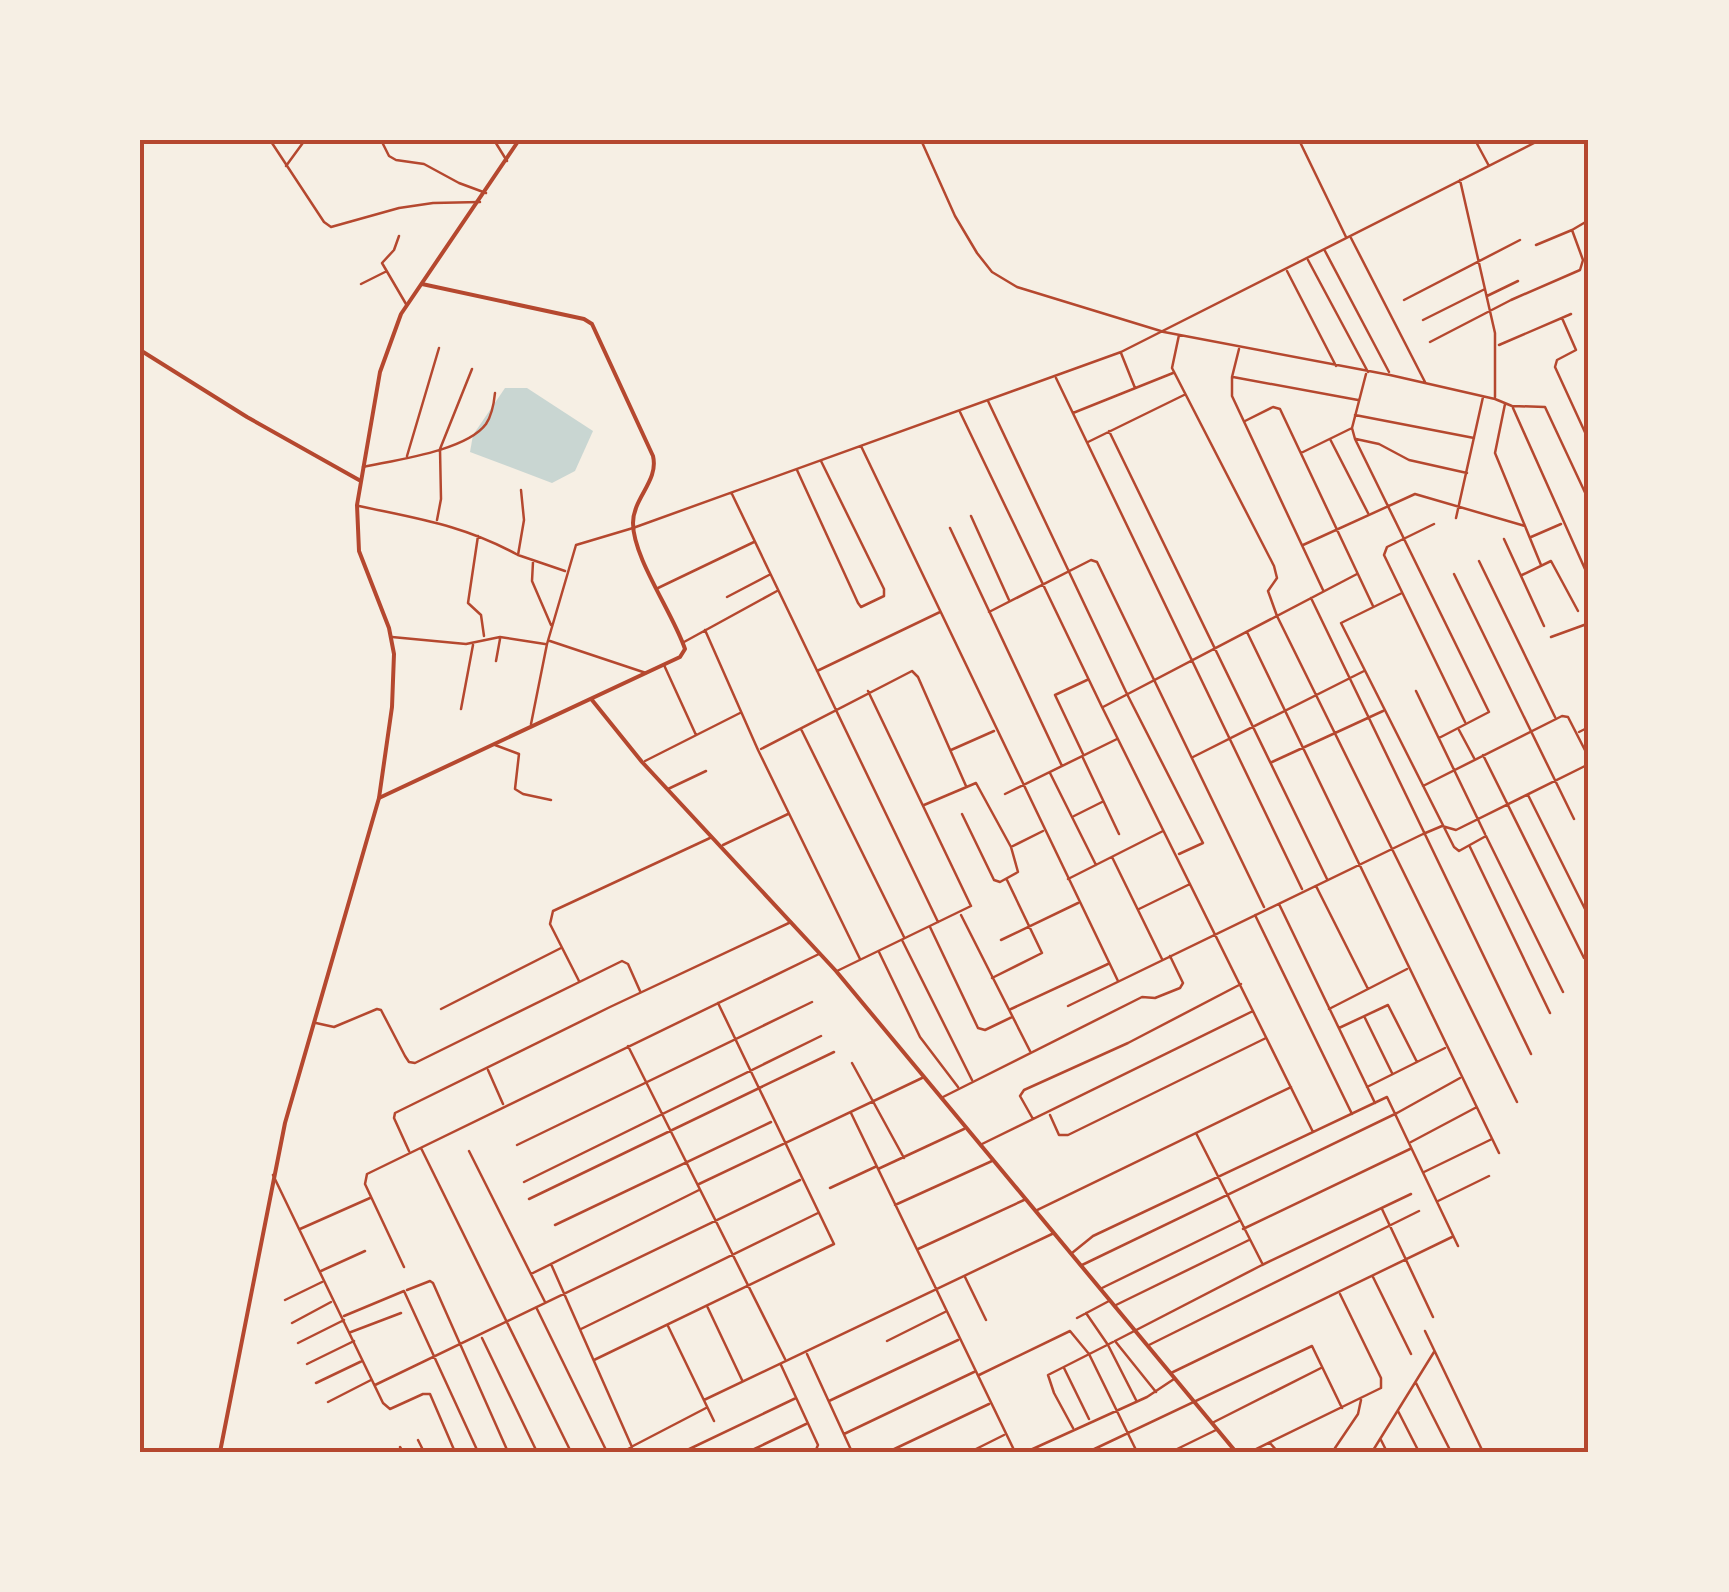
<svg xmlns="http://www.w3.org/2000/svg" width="1729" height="1592" viewBox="0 0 1729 1592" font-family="'Asap Condensed',sans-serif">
  <rect width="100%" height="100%" fill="#f6efe4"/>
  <path fill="#c9d6d2" d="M505,388h22l66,43 -18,40 -23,12 -82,-31 3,-17z"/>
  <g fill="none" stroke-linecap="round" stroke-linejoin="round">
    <path stroke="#b5482f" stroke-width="2.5" d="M270,140l54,82 7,5 68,-19 34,-5 47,-1
      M381,140l8,16 7,4 28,4 35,19 27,10
      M494,140l13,21
      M921,140l34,76 22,37 15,19 25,15 147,45 226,43 105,24 17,7 33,1 44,94
      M1299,140l47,97
      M1475,140l14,26
      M286,166l19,-26
      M1460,180l35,153v64
      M399,236l-5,14 -12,13 24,41
      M1351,238l74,144
      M1536,245l36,-15
      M1325,251l64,121
      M1308,260l60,112
      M1287,271l49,95
      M361,284l24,-12
      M1487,296l31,-15
      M1404,300l116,-60
      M1562,318l14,32 -19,10 -2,7 34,74
      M1423,320l62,-31
      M1179,335l-7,33 102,198 3,12 -9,13 9,25 240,486
      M1430,342l81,-42 69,-30 3,-10 -11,-30 17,-10
      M1499,345l72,-31
      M1239,349l-7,28v19l91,194
      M1121,353l14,35
      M1366,374l-14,54 3,11 134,273 -50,26
      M1233,377l125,23
      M1056,378l246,511
      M988,401l139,293 76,149 -24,11
      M1505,404l-10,49 46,112
      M1513,408l76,170
      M960,412l142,295 211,425
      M1073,413l100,-40
      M1355,415l119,23
      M1245,421l28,-14 7,2 93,197
      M1109,431l218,448
      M1330,439l38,74
      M1356,439l23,5 30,16 58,13
      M1088,442l96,-47
      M861,446l257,535
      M1301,453l51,-25
      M407,456l32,-108
      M363,467c32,-7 103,-16 123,-43 6,-9 8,-21 9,-31
      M797,470l61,133 3,4 23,-11v-7l-63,-128
      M521,490l3,30 -6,35 47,16
      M732,494l206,428
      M359,506c60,13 104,19 159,49
      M971,516l38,84
      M1456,518l27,-121
      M437,520l4,-21 -1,-50 32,-80
      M1434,524l-47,23 -3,8 81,167
      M950,528l112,238
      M478,536l-10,67 13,12 3,21
      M1531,537l30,-13
      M1504,539l40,87
      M1303,545l112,-51 110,32
      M1479,561l76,156
      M533,562l-1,19 19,44
      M1454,574l120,245
      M1522,575l29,-14 27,50
      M658,588l96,-46
      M1402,593l-61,30 113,224 5,4 27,-15 77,156
      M727,597l42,-22
      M1311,598l220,456
      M989,612l102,-52 6,2 167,345
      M705,630l53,120 102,209
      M1247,632l252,521
      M392,637l74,7 34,-7 45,7
      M1551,637l33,-12 5,2
      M550,641l96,32
      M684,642l93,-51
      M496,661l4,-22
      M664,665l32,70
      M817,671l123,-59
      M1416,691l69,143
      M1103,707l254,-133
      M461,709l12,-64
      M531,724l16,-80 29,-99 57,-17 488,-176 419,-212
      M801,729l103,208
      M1459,730l15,28
      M1579,732l10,-5
      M495,745l24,9 -4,35 8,5 28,6
      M761,749l151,-78 6,6 48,109
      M951,750l43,-19
      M1083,754l-28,-59 32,-15
      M1483,755l101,203
      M1193,757l171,-86
      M1083,758l36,76
      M645,761l95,-48
      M1272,762l111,-51
      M1050,773l46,92
      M1423,786l139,-70 6,1 21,41
      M668,789l38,-18
      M1005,794l112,-55
      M1528,795l61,122
      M924,805l52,-22 35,64 7,25 -18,10 -6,-2 -32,-66
      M1074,816l28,-14
      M723,845l65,-31
      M1011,847l32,-16
      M1470,847l80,166
      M1112,857l50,102
      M1068,879l95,-48
      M1316,886l52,103
      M1279,904l96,199
      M1139,909l51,-25
      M961,915l69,136
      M1255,915l97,199
      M930,927l48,101 7,2 27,-13
      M902,940l70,140
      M1001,940l77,-37
      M879,952l41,85 38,50
      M837,971l134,-65 -103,-215
      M992,978l50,-25 -35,-73
      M579,981l-29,-57 3,-13 157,-73
      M1068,1006l355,-172 19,-8 14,4 133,-66
      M441,1009l120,-61
      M1011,1009l97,-45
      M1329,1009l78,-40
      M1365,1018l27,55
      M316,1023l18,4 43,-18 4,1 24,46 4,6 6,1 207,-102 6,3 12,27
      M1339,1028l49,-23 29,57
      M628,1046l157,313
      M852,1063l52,95
      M488,1070l15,34
      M1367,1087l78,-39
      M941,1098l201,-101 13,1 25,-10 3,-5 -13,-27
      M851,1113l164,339
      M1050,1115l9,20h9l198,-97
      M1033,1119l-13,-23 4,-6 104,-47 113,-59
      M1196,1133l66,130
      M1411,1142l64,-34
      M982,1144l271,-133
      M517,1145l295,-143
      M421,1148l150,304
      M409,1151l-15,-33 1,-5 215,-106 181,-85
      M469,1151l76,151
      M878,1169l86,-40
      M1424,1172l68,-33
      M273,1175l110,228 7,6 33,-15h7l25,58
      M524,1182l297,-146
      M699,1184l223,-106
      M830,1188l45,-21
      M529,1199l305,-147
      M1438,1201l51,-25
      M895,1205l97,-44
      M1382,1209l51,108
      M1037,1210l254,-123
      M555,1225l216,-103
      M300,1229l70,-31
      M1243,1229l167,-80
      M918,1249l106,-49
      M1072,1253l21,-17 294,-139 71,149
      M551,1264l81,183 -10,5
      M1082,1265l315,-152 63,-35
      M404,1267l-39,-83 2,-10 452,-220
      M321,1271l44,-20
      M531,1274l168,-84
      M965,1277l21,43
      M1373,1277l38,77
      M1102,1288l137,-67
      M407,1290l23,-9 3,2 75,169
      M285,1300l37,-18
      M1116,1305l133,-65
      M707,1306l35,74
      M537,1309l70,143
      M1086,1313l22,32 28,55
      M344,1316l60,-25 74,161
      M1077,1318l32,-17
      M292,1323l39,-21
      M668,1326l46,95
      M581,1329l237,-116
      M1425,1331l58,121
      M351,1332l50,-19
      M482,1338l55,114
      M887,1341l58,-29
      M298,1343l46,-23
      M1149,1345l270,-134
      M807,1354l45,98
      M594,1360l240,-116 -116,-241
      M307,1364l47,-23
      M781,1365l37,80 -3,7
      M1064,1368l25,51
      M1171,1373l281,-136
      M979,1375l91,-44 19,23 48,98
      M316,1383l46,-22
      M1416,1383l35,69
      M375,1385l425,-205
      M1156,1392l-41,-51 147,-76 149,-71
      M704,1400l348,-166
      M829,1401l129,-61
      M328,1402l43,-22
      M1398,1411l21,41
      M1212,1423l109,-55
      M1073,1428l-19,-35 -6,-18 65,-33
      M844,1434l130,-62
      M418,1440l6,12
      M1381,1440l6,12
      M1270,1443l8,9
      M633,1446l73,-38
      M400,1447l3,5
      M1335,1448l23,-34 3,-14
      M683,1452l113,-54
      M748,1452l58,-28
      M888,1452l101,-48
      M970,1452l34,-17
      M1026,1452l121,-55 27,-18
      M1088,1452l224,-106 30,62
      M1171,1452l45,-22
      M1250,1452l131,-64v-10l-41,-84
      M1372,1452l62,-100"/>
    <path stroke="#b5482f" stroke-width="4" d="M140,350l107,67 112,63
      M592,700l50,62 194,209 400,481
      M379,798l301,-141 5,-8c-12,-36 -52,-91 -52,-126 0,-25 26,-42 20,-67l-61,-132 -8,-5 -162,-35"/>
    <path stroke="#b5482f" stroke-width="4" d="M220,1452l65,-329 94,-325 13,-91 2,-53 -5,-26 -30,-77 -2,-46 23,-133 21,-58 118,-174"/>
  </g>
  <rect width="1729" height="1592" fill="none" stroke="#f6efe4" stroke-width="285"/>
  <rect x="142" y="142" width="1444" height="1308" fill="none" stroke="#b5482f" stroke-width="4"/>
</svg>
